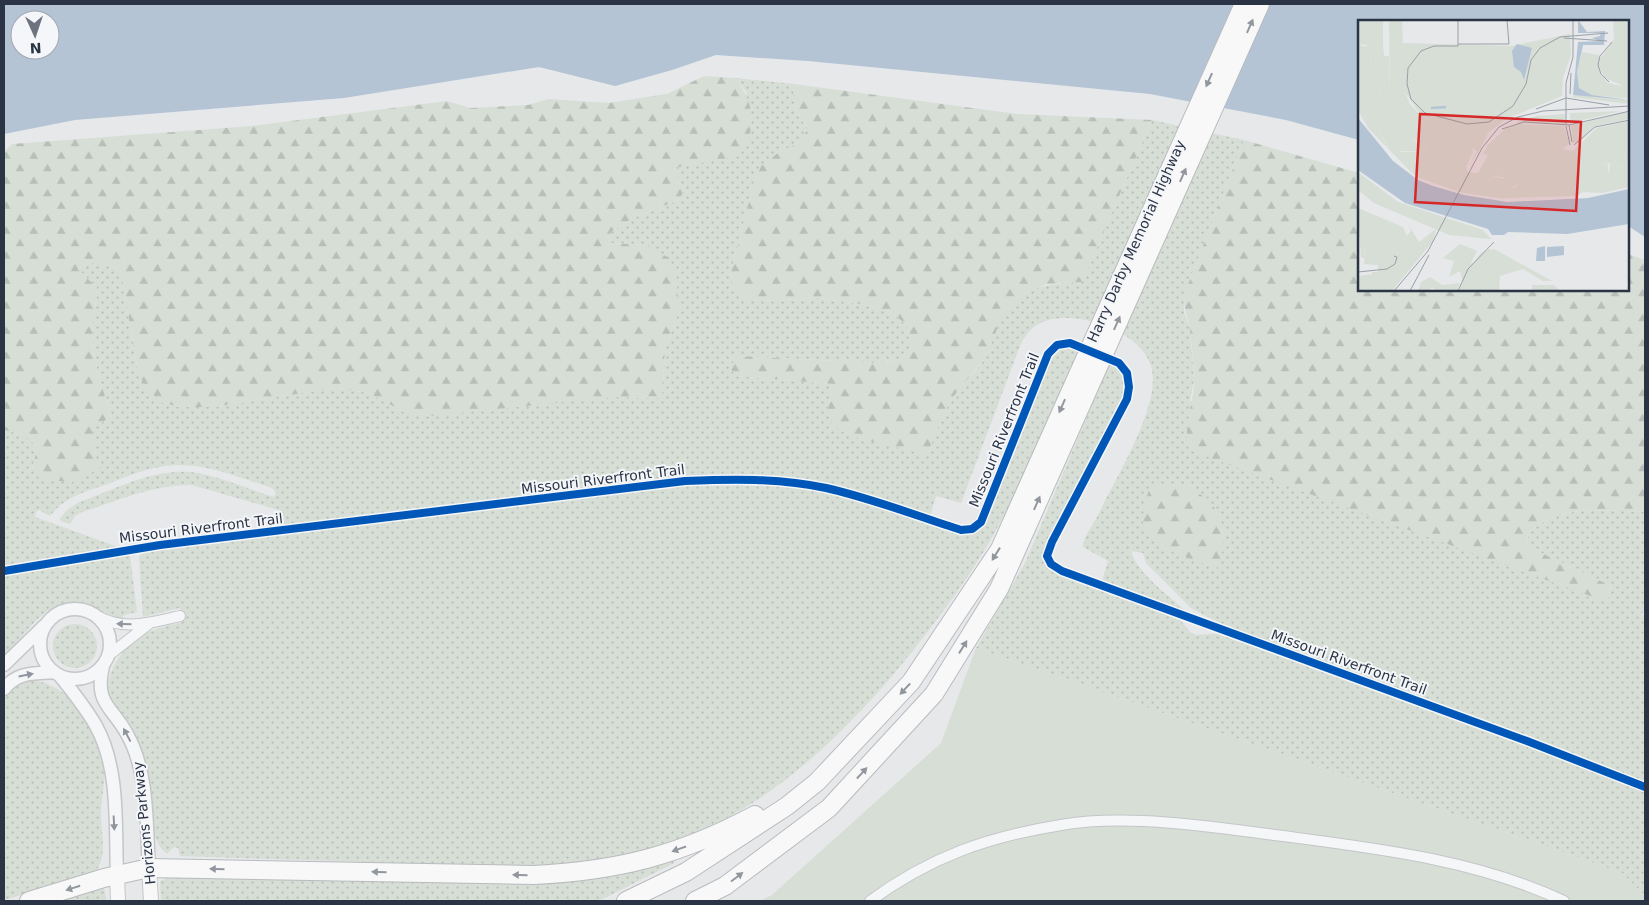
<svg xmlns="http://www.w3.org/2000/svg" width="1649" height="905" viewBox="0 0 1649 905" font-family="'DejaVu Sans',sans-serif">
  <defs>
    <pattern id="grass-dots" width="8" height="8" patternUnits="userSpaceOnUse" patternTransform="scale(1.25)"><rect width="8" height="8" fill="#d6ded6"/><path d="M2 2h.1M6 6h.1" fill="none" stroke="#b8bfb9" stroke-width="1.8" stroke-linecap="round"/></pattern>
    <pattern id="forest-firs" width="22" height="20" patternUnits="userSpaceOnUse" patternTransform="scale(1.25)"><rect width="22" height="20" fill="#d6ded6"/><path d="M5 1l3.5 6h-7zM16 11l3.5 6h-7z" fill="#b8bfb9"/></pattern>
  </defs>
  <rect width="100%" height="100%" fill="#e6e8ea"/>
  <path fill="url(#grass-dots)" d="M735,78l59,6c-2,19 3,30 14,45l-10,14 -20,10 -17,13 -7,16 -23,90 2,14 24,15 61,-3 42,6 30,8 17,13 4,25 -14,10 -20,3 -140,-7 -2,20 97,8 -4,26 99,45c8,-19 14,-40 25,-57 10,-14 25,-26 34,-42 5,-10 7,-22 13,-32 19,-38 46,-40 83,-42l70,-162 92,20 -60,155v17l6,16 4,52 -4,21 417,201 4,-16 -84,-40 1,-12c31,-31 77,-23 117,-22v96l-3,7 3,1v280l-23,-23 -646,-225 49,-85 84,-198c15,5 20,13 15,28l-79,159v10l10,9 122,45 14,17 5,2 29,-2 2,-6 -36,-19 -45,-45 -3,-10 -12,-2c5,21 39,46 56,61l-85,-31 6,-20 -25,-14c0,-9 9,-21 14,-30 17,-36 63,-109 55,-147 -7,-40 -84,-66 -117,-44 -6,4 -10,11 -14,17l-60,160 -25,-7 -8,27 37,12 14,-4 72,-175 14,-9 14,4c-28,61 -52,125 -85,183 -23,41 -51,78 -79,114 -77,97 -171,185 -296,210 -63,12 -127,7 -191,6 -83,-3 -165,-5 -248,-8l-2,-8 -4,-1 -7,7c-22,-17 -18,-67 -23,-93 -3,-15 -10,-33 -20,-45 -5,-6 -11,-11 -14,-18 -8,-19 11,-48 26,-59 14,-10 31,-13 46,-17l-2,-14 -37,9 -4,-61 6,-4 124,-15 10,-27 -87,-25c-38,-1 -75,16 -110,27l-7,4 -5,8 -11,-4 7,-9 11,-8c34,-12 74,-34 112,-31 22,1 62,18 85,25l2,-4 -4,-5c-35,-11 -74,-29 -112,-21 -19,3 -37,11 -55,18 -22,7 -40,12 -55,31l-11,-6 -3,2 -1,5 83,30 12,8 7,57 -13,3 -2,5c-14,-4 -25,-13 -39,-16 -35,-10 -59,32 -79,54v-228l17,4 11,6 4,14 -4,14 63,-12 -4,-27 21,-13c-11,-31 -21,-59 -19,-92 1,-12 4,-24 4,-36l-19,-19c15,-10 30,-7 43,3l17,101 23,29 18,5h34l122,-19 34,5 35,19 209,-15 49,1 3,-50 14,-37 -31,-66 -40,-2 3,-11 24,-15 44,-17 5,-9 -10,-23 73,-75z
    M53 646a22 22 0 1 1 44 0a22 22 0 1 1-44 0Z
    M28,680c41,1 70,47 76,85 2,15 -3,33 -3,49 0,22 7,41 -6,59l-91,27v-203l8,-10z
    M673,860l1,3 -75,38h-438l-1,-20 9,-4 399,5 42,-5z
    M98,888l6,1 3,12h-52z"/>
  <path fill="url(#forest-firs)" d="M704,76l31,2c20,25 23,51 4,78l-65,12 10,23 -5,9 -44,17 -24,15 -3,11 40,2 22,14 6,15 3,37 -14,37 -3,50 -49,-1 -193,20 -16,-5 -35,-19 -34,-5 -122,19h-34l-18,-5 -15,-14 -8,-15 -17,-101c-13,-10 -29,-13 -43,-3l19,19c0,12 -3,24 -4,36 -2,33 8,61 19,92l-20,13 3,27 6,12 -30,15 -33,-6 -6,-9 4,-14 -4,-13 -11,-7 -17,-4v-278l8,-8 240,-18 195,-25 23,7 58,-3 21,-6 59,4 59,-9z
    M794,84l223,30 135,6 -70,162 -35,2 -17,7 -19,14 -12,19 -13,33 -34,41 -9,17 -16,40 -77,-19 -17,-10 -5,-16 4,-26 -97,-8 -5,-9 7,-11 140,7 20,-3 14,-10 -4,-25 -17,-13 -30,-8 -42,-6 -61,3 -14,-3 -10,-12 -2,-14 23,-90 7,-16 17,-13 20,-10 10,-14c-11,-17 -16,-24 -14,-45z
    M1244,140l115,33v117h269v-36l17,6v252c-40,-1 -87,-9 -117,22l-1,12 84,40 -4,16 -418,-152c-7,-26 6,-48 5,-73 -1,-16 -2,-32 -4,-47 -2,-15 -6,-17 -6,-35z
    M1150,484l38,2 22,15 10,16 5,17 -6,34c-20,-7 -76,-20 -76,-45 -1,-12 5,-27 7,-39z"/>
  <path fill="#d6ded6" d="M976,648l646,225 23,23v5h-885l12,-6 169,-152z"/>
  <path fill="#b4c4d5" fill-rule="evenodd" d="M4,4h1641v233l-17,-11v-205h-269v119l-73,-20 -136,-26 -342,-33 -92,-6 -44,15 -57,16 -76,-19 -195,31 -269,22 -71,14zM20,20h30v30h-30z"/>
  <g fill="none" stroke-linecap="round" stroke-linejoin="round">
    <defs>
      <path id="minor" d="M99,617c26,14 54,5 81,-1
        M109,655l41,-32
        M870,901c60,-44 117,-64 191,-76 64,-11 149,1 214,10 98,13 199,24 289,66"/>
      <path id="tertiary" d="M40 644a35 35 0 1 1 70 0a35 35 0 1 1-70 0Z
        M4,665l40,-39
        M103,666c-9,38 9,40 24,68 22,39 19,90 22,134
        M60,676c13,16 26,32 36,50 24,43 19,101 21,149
        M4,689c14,-18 30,-15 50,-17"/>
      <path id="secondary" d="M149,868l2,33
        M117,875l1,26"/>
      <path id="motorway" d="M29,901l75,-23 45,-10 385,7c84,-4 146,-20 221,-60
        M626,901l60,-29 101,-66 30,-24 94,-100 89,-133 244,-545
        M695,901l30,-15 104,-78 105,-114 65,-105 261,-585"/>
    </defs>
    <use href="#minor" stroke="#c4c6c8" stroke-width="12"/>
    <use href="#tertiary" stroke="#c4c6c8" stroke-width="15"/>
    <use href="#secondary" stroke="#c4c6c8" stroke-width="16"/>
    <use href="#motorway" stroke="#b8bbbf" stroke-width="20"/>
    <use href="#minor" stroke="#f5f6f7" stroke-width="10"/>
    <use href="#tertiary" stroke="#f5f6f7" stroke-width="12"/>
    <use href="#secondary" stroke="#f8f8f8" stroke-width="14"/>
    <use href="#motorway" stroke="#f8f8f8" stroke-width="18"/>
    <defs>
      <path id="cycleway" d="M4,571l156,-26 525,-64c47,-2 94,-3 141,7 45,10 91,28 135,42l11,-1 9,-7 67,-168 9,-9 13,-2 49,20 8,10 2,14 -2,12 -75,143 -5,14 4,8 11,7 465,170 118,46"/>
    </defs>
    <use href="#cycleway" stroke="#f4f6f9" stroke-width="11"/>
    <use href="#cycleway" stroke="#0057b8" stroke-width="8"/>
  </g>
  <defs><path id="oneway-solid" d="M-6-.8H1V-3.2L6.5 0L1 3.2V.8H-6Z" transform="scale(1.25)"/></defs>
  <g fill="#92969e">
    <use href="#oneway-solid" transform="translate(1250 26) rotate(-66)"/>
    <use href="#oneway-solid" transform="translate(1209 80) rotate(114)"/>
    <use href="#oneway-solid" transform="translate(1183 175) rotate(-66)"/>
    <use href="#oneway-solid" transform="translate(1117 323) rotate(-66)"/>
    <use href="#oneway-solid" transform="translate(1062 406) rotate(114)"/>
    <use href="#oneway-solid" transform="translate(1037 503) rotate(-66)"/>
    <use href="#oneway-solid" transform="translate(996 554) rotate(122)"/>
    <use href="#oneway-solid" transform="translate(963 647) rotate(-58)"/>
    <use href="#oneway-solid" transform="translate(905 689) rotate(133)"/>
    <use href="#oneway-solid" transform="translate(862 773) rotate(-47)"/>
    <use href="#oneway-solid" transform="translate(679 849) rotate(161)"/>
    <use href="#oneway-solid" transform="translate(217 869) rotate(-179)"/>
    <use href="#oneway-solid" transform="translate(379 872) rotate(-179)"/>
    <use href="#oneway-solid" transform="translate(520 875) rotate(-179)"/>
    <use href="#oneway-solid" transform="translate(737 877) rotate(-37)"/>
    <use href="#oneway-solid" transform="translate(73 888) rotate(163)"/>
  </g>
  <g fill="#90959e">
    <use href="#oneway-solid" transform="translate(124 624) rotate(-178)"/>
    <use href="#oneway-solid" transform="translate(26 675) rotate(-11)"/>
    <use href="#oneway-solid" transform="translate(127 735) rotate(-118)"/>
    <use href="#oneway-solid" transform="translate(114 823) rotate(87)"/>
  </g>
  <g text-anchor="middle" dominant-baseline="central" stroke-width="4" stroke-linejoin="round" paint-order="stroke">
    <g font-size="14" fill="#2b3445" stroke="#f4f6f9">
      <text transform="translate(1136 241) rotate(-66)">Harry Darby Memorial Highway</text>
      <text transform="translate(1004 430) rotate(-68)">Missouri Riverfront Trail</text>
      <text transform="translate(603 479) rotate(-7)">Missouri Riverfront Trail</text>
      <text transform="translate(201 528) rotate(-7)">Missouri Riverfront Trail</text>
      <text transform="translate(1349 662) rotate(20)">Missouri Riverfront Trail</text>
      <text transform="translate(144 823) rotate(-96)">Horizons Parkway</text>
    </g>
  </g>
  <g transform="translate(1358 20)">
    <rect width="271" height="271" fill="#e6e8ea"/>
    <path d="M31,0h13l3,72 5,12 12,13 62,25 -16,26 9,-17 -5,-3 1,4 -7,15 2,5 10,1 10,-18 -5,-1 -10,17 15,-26 17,-16 13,-5 46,2 5,18 -7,5 11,2 24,-23 32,-7v35l-9,3 8,2 1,4 -12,3 -4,-5 4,-4 -9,5v10l-2,-12 -28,7 -9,-5v21l-8,-15 -47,-2 -2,12 6,4 -7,4 -6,11 -6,-1 -1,-4 6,-17 -13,-1 -2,-4 18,-1 -10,-2 -9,-7 -9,14 -7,2 -8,15 -8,-2 6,-15 1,-13 -41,-18 8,6h-37l19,14 -1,7 -42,-43 -11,-18 19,18 11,19 7,-5 24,-1 -17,-10 -9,-9 -22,-53 -1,-23 -9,-1h10l19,50zM224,32l17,3 1,19 8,9 13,3v12l-29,-3 -13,-7 -2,-16zM219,74l52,6v4l-57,-7zM263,91l-51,12v-10zM271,91v8l-34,7 -16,17h-6l-2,-17zM207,94v10l-50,-1 21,-7zM50,204l11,18 17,-13 -3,12 -41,50h-10l11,-19 -21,4v-4h6v-7l-14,-1 1,-20 11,7h10l20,-14 5,-6z" fill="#d6ded6"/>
    <path d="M0,0h25v24l1,12h5l1,40 -4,-8 -5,2 -8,-18 -2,-26 -10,-2v2l9,1 1,23 22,53 25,20h-23l-5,7 -13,-21 -4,1v-5l-15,-14zM64,124l41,17 -1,15 -6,15 -39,-14 -6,-5 1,-7 -20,-14 4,-3 4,4 30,-1zM271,136v31l-27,6 -19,-1 -7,4 -72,2 1,-6 13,-7 -6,-5 2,-12 47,2 8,14v-20h6l3,5 27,-7 4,12 1,-13 7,-2 -4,4 4,5 11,-3v-4l-7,1 -1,-3zM130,141l19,10 -18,1 2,4 15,3 -3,12 -5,3 1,4 -35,-5 8,-16 7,-1zM0,152l40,30 85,28 8,9 -42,-4 -75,-32 -16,-13zM0,188l45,19 4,9 -22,16h-11l-9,-8 -1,14h-3zM102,224l17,7 -7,14 19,-15 5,-1 58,32h-9l-20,-12 -23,7 -1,15h-3l-33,-8 -3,-12 -11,6 5,-16 -11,-3zM29,252h6l-11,19h-24l1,-15zM72,257l12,8 18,-2 -3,8h-19l-7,-4v4h-13l3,-9z" fill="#d6ded6"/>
    <path d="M131,229l6,3v10h4l-2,29h-38l11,-24 11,-14zM174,265h22l6,6h-28z" fill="#d6ded6"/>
    <path d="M255,0h16v78h-8v-13l-16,-7 -6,-11 1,-8 14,-20zM212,14l1,21 -8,23 -1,18 -56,23 -18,14 -4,9 -62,-25 -17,-25 -3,-49 109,3z" fill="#d6ded6"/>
    <path d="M220,0l9,12 18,-1 -1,14h-21l-6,27 2,16 13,7 37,5 -56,-5 5,-53 22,-1 -8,-3 8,-2 1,-3h-23zM159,24l15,4 -8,32 -3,-8 -7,-5 -2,-16zM0,98l35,43 25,19 15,6 31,9 43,7 81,-4 41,-9v35l-62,10 -59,-2 -4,3h-12l-4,-6 -83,-26 -47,-33zM187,226v15h-9l1,-13zM206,226v9l-17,2v-10z" fill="#b4c4d5"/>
    <path fill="none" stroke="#b4c4d5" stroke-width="2.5" d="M73,88l15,-1"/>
    <path fill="none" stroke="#9ba0a8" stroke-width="1" d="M100,0v26h-24l-13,5 -13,17 -1,16 4,15 14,14 42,11 22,-2 24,-16 13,-22 5,-24 9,-12 20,-11 48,-4M206,18l43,3M100,24h51l-2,-24M251,62l-8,-8 -3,-9 2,-9 12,-14M212,74l1,-21M178,89l30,-11 43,7M208,105v-42l7,-26v-37M211,105l3,17M208,106l4,19M144,109l22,-7 45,3 61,-14M216,125l21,-18 35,-7M0,252l29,-3 8,-5 2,-7 -3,-1M36,271l34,-40 54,-103 17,-21 19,-10 25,-6 87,-5M52,271l19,-36M100,271l10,-22 26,-27"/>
    <path fill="#d62828" fill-opacity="0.15" stroke="#d62828" stroke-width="2.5" d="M62,94l161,8 -5,89 -161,-9z"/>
    <rect width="271" height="271" fill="none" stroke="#2b3445" stroke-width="2.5"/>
  </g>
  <rect width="1649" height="905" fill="none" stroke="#2b3445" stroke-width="10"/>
  <g transform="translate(35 35) rotate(177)"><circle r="24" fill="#f4f6f9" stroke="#a4a8b1"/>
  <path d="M0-4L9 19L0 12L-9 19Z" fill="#6c737f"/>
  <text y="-8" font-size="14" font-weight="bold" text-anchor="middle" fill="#2b3445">N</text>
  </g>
</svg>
